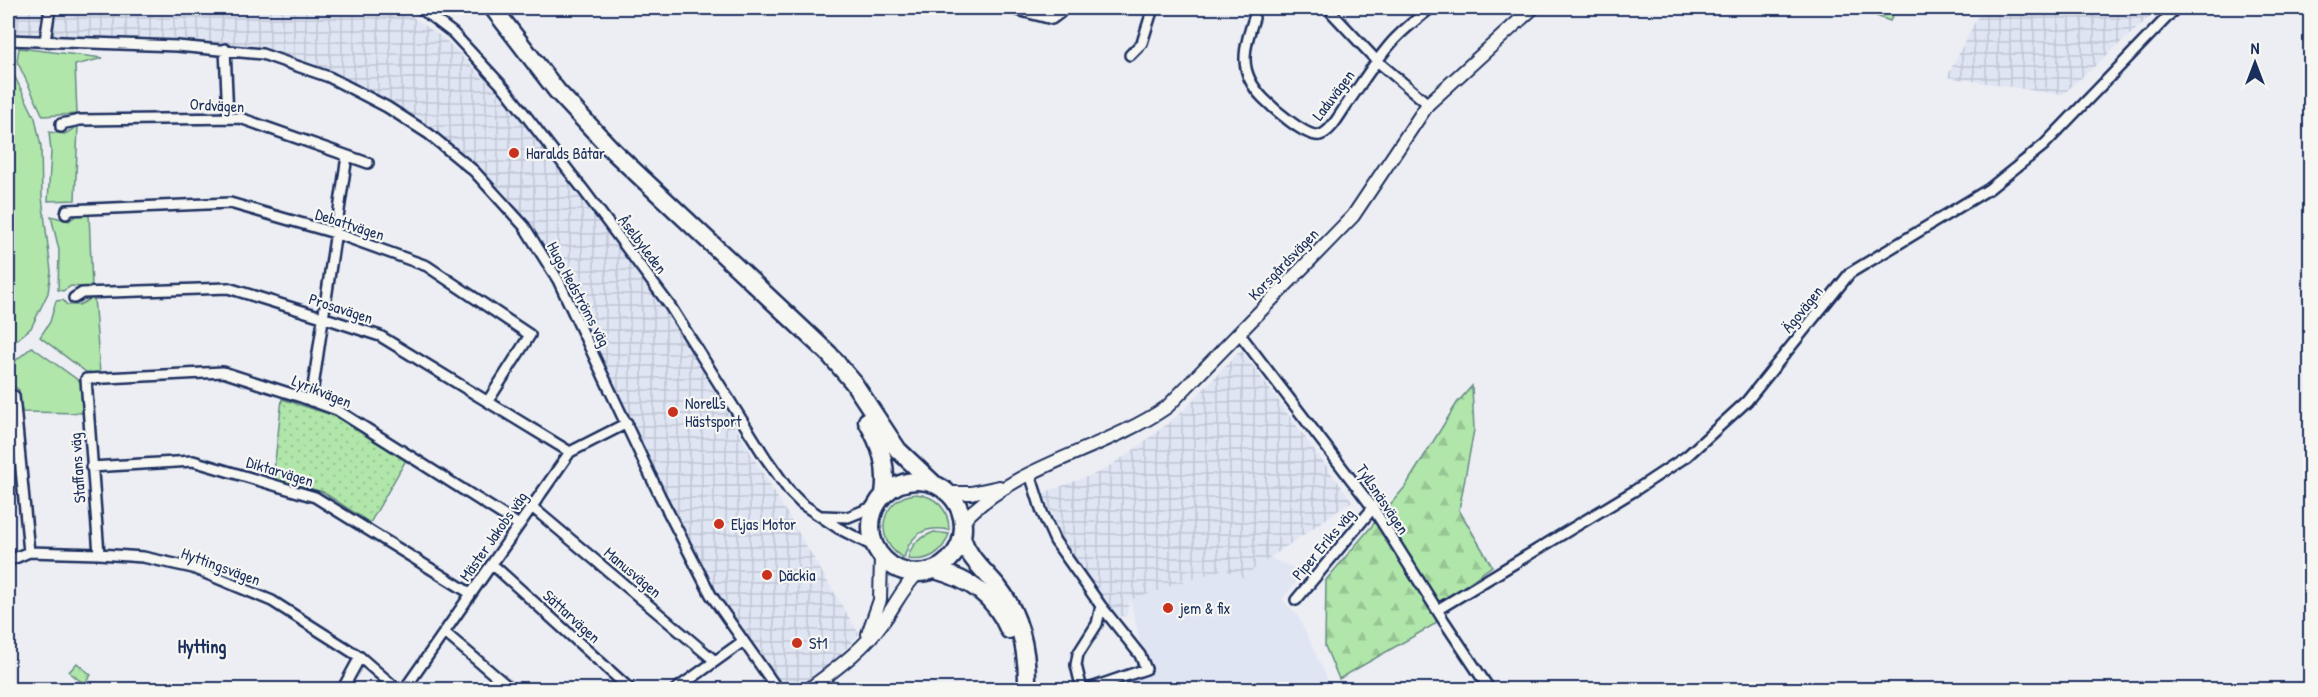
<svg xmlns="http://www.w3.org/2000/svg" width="2318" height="697" viewBox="0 0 2318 697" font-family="'Patrick Hand',sans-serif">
  <defs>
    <pattern id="industrial-grid" width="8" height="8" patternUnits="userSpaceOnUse" patternTransform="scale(1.5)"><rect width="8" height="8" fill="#e0e5f4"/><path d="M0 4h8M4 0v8" fill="none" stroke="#c0c5d4"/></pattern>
    <pattern id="forest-firs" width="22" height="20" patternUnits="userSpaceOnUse" patternTransform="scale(1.5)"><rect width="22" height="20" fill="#b0e6a9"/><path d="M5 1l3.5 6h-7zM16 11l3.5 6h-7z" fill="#97c694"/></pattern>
    <pattern id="park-dots" width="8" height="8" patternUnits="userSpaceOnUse" patternTransform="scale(1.5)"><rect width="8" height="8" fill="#b0e6a9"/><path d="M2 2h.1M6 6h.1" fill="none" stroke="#97c694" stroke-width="1.8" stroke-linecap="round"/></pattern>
  </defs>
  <rect width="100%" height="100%" fill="#eceef3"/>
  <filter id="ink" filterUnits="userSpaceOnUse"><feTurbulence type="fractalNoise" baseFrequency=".0167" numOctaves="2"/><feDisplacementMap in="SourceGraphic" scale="12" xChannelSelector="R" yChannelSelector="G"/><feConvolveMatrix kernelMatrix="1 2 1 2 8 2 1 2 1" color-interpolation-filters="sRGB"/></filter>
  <g filter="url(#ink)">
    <path fill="#e0e5f4" d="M1225,541l80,31 -23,27 16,17 34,73 -247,1 61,-21 -19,-84z"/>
    <path fill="url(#industrial-grid)" d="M8,8h392l46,32 84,85 67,84 84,127 178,298 -34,37 -21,18h-26l-67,-94 -153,-315 -34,-54 -50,-55 -45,-37 -100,-57 -67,-23 -254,-14z
      M1982,8h178l-98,87 -115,-18z
      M1241,350l111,151 -114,79 -12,-12 -96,32 -4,17 -10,-1 -51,-71 -22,-52 57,-21 31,-20 51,-40z"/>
    <path fill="#b0e6a9" stroke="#668a84" stroke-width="1.5" d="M19,48l84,10 -28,7 2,49 -34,2 -26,-55z
      M8,54l5,19 22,45 6,28 1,51 9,74 -3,22 -17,35 -23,19z
      M78,126l-3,74 -27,1 3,-49 -2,-20 16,2z
      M89,213l3,75 -21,-2 -8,5 -5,-1 1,-40 -8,-34 18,5 8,-6z
      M94,297l6,77 -14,-2 -46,-35 10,-15 6,-21 7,-1 4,5h12z
      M32,347l50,36 3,30 -63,-1 -3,-22 -7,-5 -4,1v-19z
      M916,494c20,2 33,15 33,36 -24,-5 -39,4 -45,28 -32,-16 -24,-61 12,-64z
      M934,532l15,2c-6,19 -21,28 -41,25 3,-16 12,-21 26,-27z"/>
    <path fill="url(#forest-firs)" stroke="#668a84" stroke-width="1.5" d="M1864,8h32l-6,13 -27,-10z
      M1472,386l2,44 -15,80 33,56 -47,34 -10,24 -96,55 -14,-33 1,-66 79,-93 52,-84z"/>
    <path fill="url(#park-dots)" stroke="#668a84" stroke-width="1.5" d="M282,399l59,19 65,42 -36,63 -47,-31 -50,-13z
      M77,663l14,12 -7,9 -15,-12z"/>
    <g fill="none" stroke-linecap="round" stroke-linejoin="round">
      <defs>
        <path id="street" d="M420,8l33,25 53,57 79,102 85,114 95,151 25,35 12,12 36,24 37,19
          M1010,8l42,11 8,-6 2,-5
          M1330,8l2,5 45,48 51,43
          M1254,18c-10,31 -17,53 9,80 10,10 43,40 57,37 11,-3 20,-21 27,-31 15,-21 28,-43 46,-63 11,-12 25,-23 38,-33
          M8,40l169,6 85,8 67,23 58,30 42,27 45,37 50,55 34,54 102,216 51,99 67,95
          M45,41l5,-33
          M225,49l3,68
          M1130,55l12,-12 11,-35
          M61,127v-3l19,-4 160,-2 128,45
          M66,214l1,-4 163,-7 105,30 92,33 103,69 -42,66
          M74,298l8,-5 146,-5 94,29 58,19 190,116
          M1239,333l134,175 71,113 46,69
          M10,396h4l15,156
          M311,401l36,-245
          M91,467l102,-6 122,36 155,96
          M1030,474l12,38 13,29 46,65 39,49 6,14 -61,21
          M532,507l183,154
          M823,516l25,1 27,-11
          M99,554l-13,-175 137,-7 78,25 36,13 182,115
          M8,561l21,-9 70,2 44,3 50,11 79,33 88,56 38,33
          M492,564l139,126
          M1296,600l77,-92
          M1437,610l197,-119 53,-35 60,-55 103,-128 139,-84 55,-44 132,-137
          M444,632l68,58
          M342,690l18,-33
          M404,690l166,-238 57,-29
          M675,690l67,-48
          M1082,690l-6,-25 2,-11 19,-30 4,-18"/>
        <path id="secondary" d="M948,493h23l28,-6
          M963,521c51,-56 140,-70 204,-114l186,-191 75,-112 105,-96
          M868,634l12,-34 1,-43
          M808,690c26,-20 55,-40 74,-67 13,-17 20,-35 36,-50"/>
        <path id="highway" d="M493,8l64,83 57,61 215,202 24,28 45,68 36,34
          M867,421c14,25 21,45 17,73
          M871 527a46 46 0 1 1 92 0a46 46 0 1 1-92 0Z
          M962,538c7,21 22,32 36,49 23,29 30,66 29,103
          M935,570c35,10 59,25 74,60"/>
      </defs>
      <use href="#street" stroke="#1b2f5e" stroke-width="14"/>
      <use href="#secondary" stroke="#1b2f5e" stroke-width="16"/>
      <use href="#highway" stroke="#1b2f5e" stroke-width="21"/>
      <use href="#street" stroke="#f6f6f2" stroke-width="9"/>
      <use href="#secondary" stroke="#f6f6f2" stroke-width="12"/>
      <use href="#highway" stroke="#f6f6f2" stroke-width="16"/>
    </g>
  </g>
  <g fill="#c8321e" stroke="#f6f6f2" stroke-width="2">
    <circle cx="514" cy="153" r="6"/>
    <circle cx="673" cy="412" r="6"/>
    <circle cx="719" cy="524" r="6"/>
    <circle cx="767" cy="575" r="6"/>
    <circle cx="1168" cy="608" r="6"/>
    <circle cx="797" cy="643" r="6"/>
  </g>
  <g text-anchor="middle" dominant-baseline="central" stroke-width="4.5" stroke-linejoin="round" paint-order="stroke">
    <g font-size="16" fill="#1b2f5e" stroke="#f6f6f2">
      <text transform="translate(1333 95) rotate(-53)">Laduvägen</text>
      <text transform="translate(217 105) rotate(3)">Ordvägen</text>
      <text transform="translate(350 224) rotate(18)">Debattvägen</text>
      <text transform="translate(643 244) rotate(53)">Åselbyleden</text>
      <text transform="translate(1283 264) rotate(-46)">Korsgårdsvägen</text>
      <text transform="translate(579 294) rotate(62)">Hugo Hedströms väg</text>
      <text transform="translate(341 308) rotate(18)">Prosavägen</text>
      <text transform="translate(1802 309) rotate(-51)">Ägovägen</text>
      <text transform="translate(322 391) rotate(22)">Lyrikvägen</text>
      <text transform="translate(77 468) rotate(-94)">Staffans väg</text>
      <text transform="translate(280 471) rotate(17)">Diktarvägen</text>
      <text transform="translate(1383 499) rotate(56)">Tyllsnäsvägen</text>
      <text transform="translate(493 536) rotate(-55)">Mäster Jakobs väg</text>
      <text transform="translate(1323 544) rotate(-50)">Piper Eriks väg</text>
      <text transform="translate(221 566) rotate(20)">Hyttingsvägen</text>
      <text transform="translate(633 572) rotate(40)">Manusvägen</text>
      <text transform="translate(572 616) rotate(42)">Sättarvägen</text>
    </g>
    <g font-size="16" fill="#1b2f5e" stroke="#f6f6f2" text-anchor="start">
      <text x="526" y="153">Haralds Båtar</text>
      <text x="685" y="403">Norells<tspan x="685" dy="18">Hästsport</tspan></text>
      <text x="731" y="524">Eljas Motor</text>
      <text x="779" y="575">Däckia</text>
      <text x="1180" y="608">jem &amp; fix</text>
      <text x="809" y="643">St1</text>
    </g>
    <g font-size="18" font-weight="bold" fill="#1b2f5e" stroke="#f6f6f2">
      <text x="202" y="646">Hytting</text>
    </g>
  </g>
  <rect width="2318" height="697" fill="none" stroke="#f6f6f2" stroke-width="30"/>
  <rect x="15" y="15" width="2288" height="667" fill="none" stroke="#1b2f5e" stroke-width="2" filter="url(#ink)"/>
  <g transform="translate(2255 63)" stroke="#f6f6f2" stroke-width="4.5" paint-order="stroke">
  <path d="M0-4.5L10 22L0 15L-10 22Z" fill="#1b2f5e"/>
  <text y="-9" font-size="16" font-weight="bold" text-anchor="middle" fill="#1b2f5e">N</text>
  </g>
</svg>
